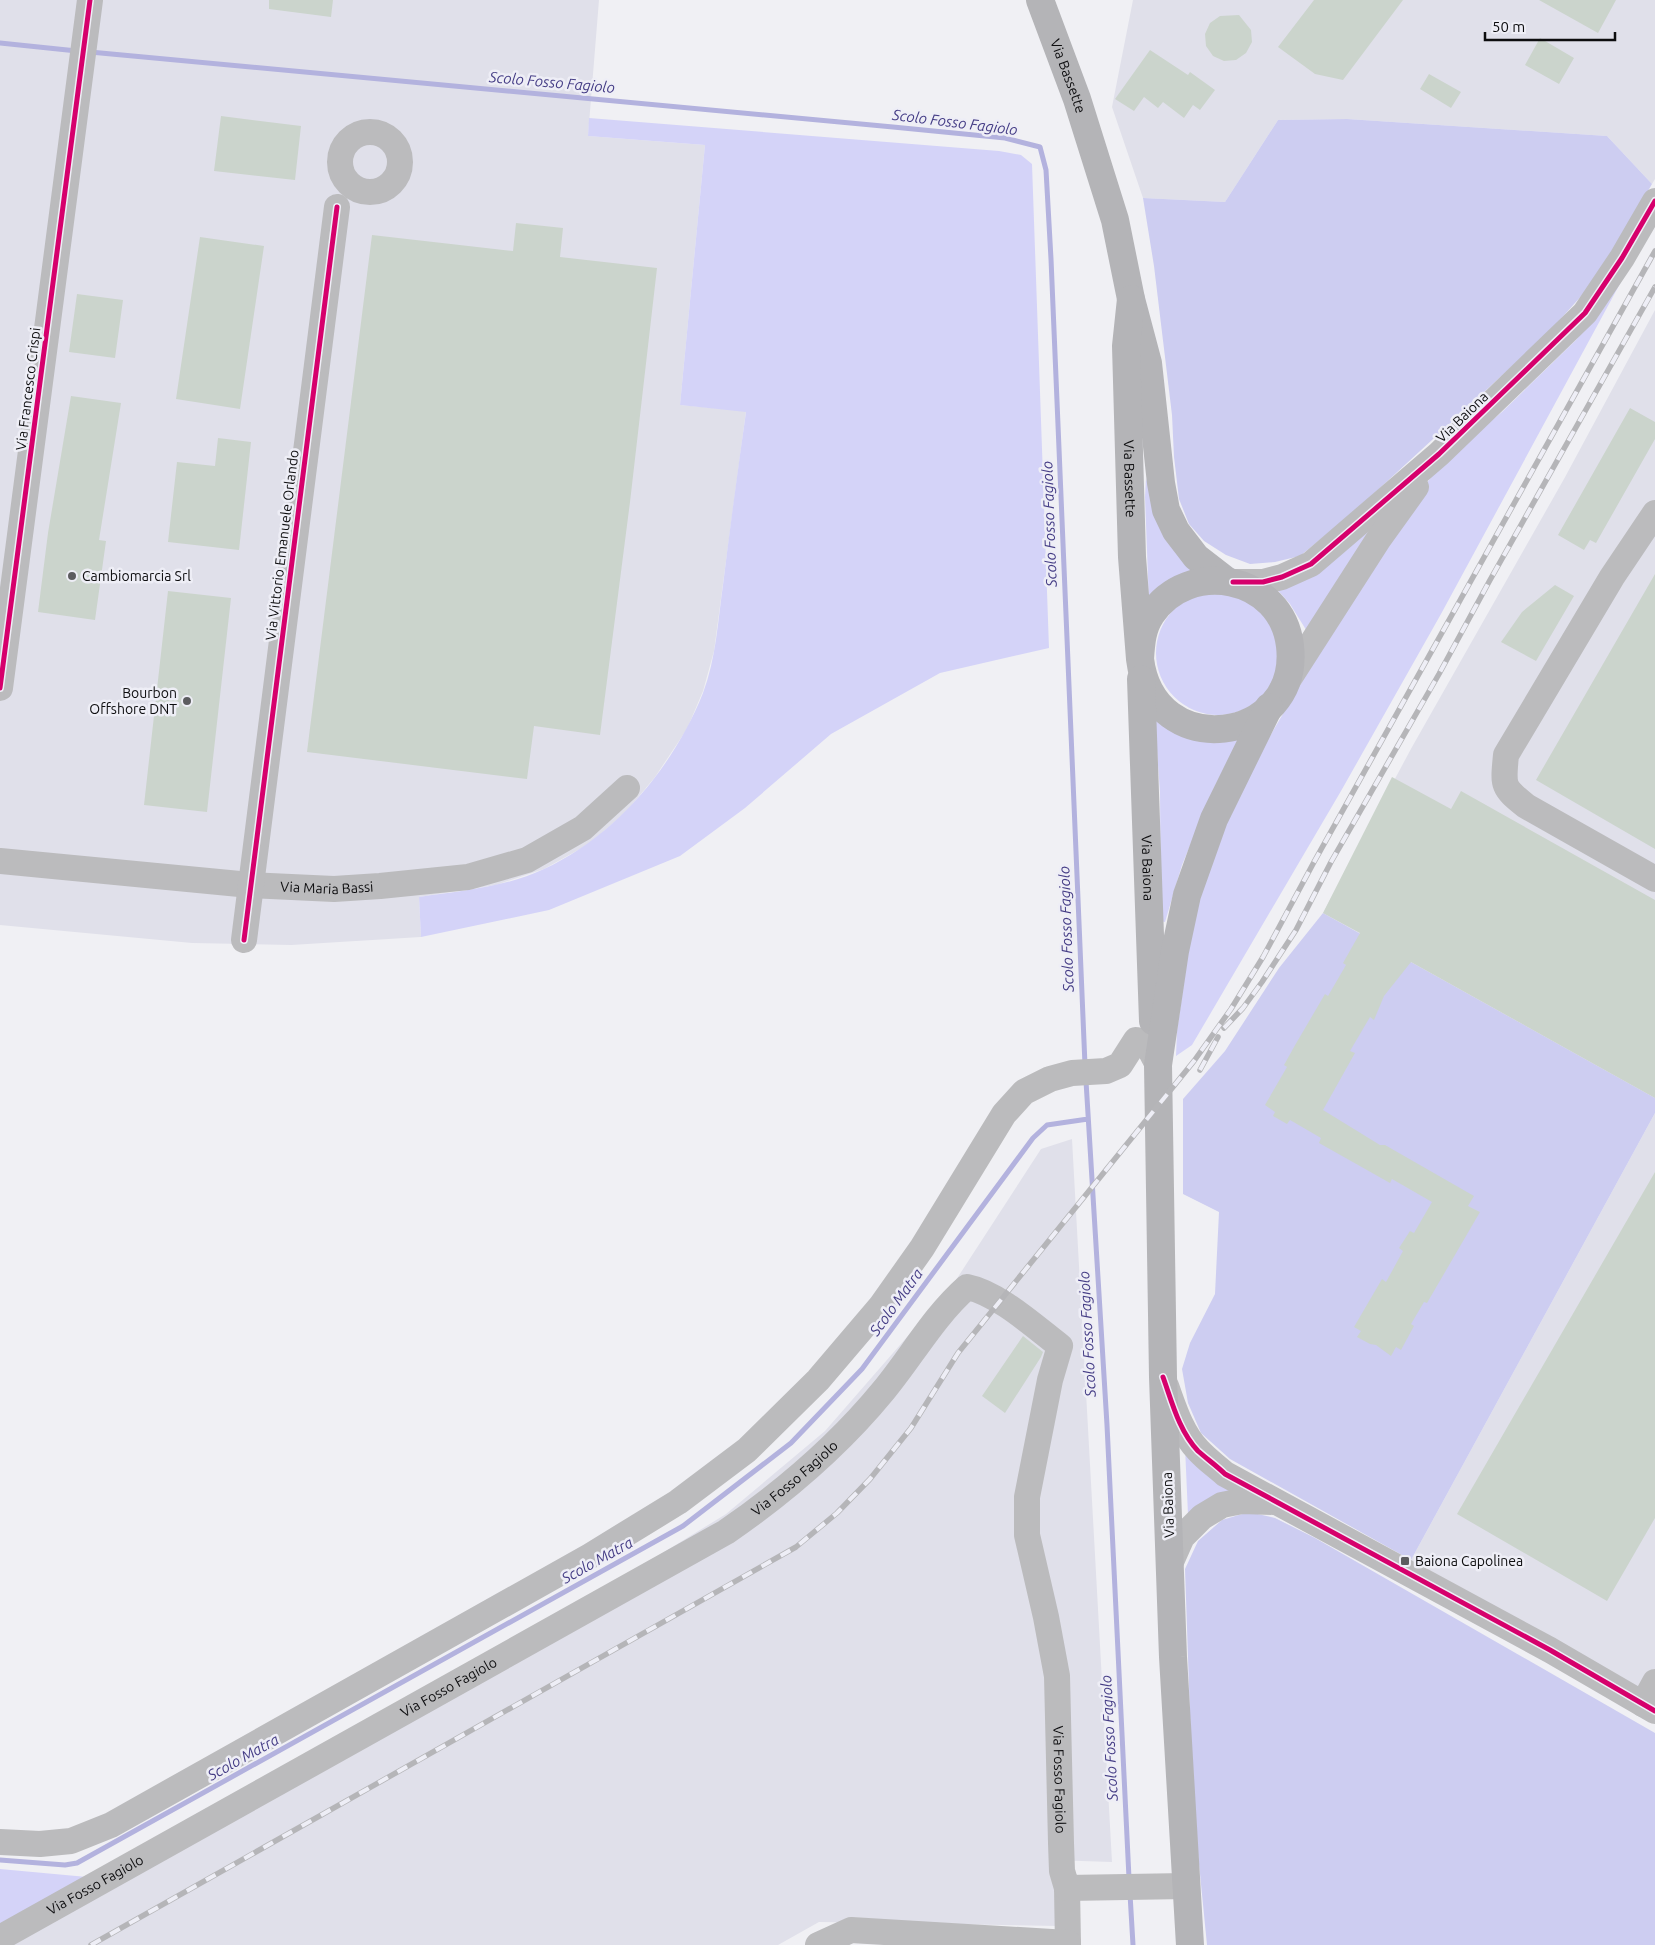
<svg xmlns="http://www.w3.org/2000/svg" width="1655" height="1945" viewBox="0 0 1655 1945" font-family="Ubuntu,sans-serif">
  <rect width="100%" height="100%" fill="#f0f0f4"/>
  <path fill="#e0e0ea" d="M0,0h599l-11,136 117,9 -25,260 66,6 -32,240 -11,40 -16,38 -32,48 -29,35 -37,32 -45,25 -48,16 -77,12 2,40 -130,8 -99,-2 -192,-18z
    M1133,0h522v179l-3,5 -45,-48 -260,-17 -69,1 -53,82 -82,-4 -31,-91z
    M1655,310v788l-332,-185 89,-166 152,-268z
    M1655,1113v584l-244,-137z
    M1072,1139l40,723 -61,-2 7,66 -239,-4 -41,23h-778l586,-345 140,-86 99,-83 129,-148 87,-134z"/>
  <path fill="#d4d3f8" d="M589,118l410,33 22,4 11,9 17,484 -109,25 -109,61 -86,74 -65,48 -131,54 -128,27 -2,-40c42,-6 87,-10 125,-28 72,-33 130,-103 159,-176 13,-34 15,-73 20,-108 7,-58 15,-116 23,-173l-66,-7 25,-260 -117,-9z
    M1622,280l-181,334 -100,177 -149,254 -16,11 1,-25 17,-121 42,-116 125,-213 80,-119 61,-50 74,-72z
    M1146,478l10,38 38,54 -45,34 -4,-107z
    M1380,521l-72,112 -18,-29 -16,-18z
    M1156 653a62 62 0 1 1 124 0a62 62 0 1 1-124 0Z
    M1154,709l88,25 -28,54 -32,77 -17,57 -4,-1 -1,-129z
    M1185,1447l50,44 -47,24z
    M0,1869l87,8 -87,47z"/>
  <path fill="#cdcdf1" d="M1347,119l260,17 45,48 -52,91 -51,57 -194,179 -55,45 -25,6 -25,2 -24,-9 -22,-14 -15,-17 -10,-25 -5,-42 -2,-42 -18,-149 -11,-68 82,4 53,-82z
    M1323,913l332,185v15l-244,447 -181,-101 -29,-26 -13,-30 -6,-34 8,-26 25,-49 4,-82 -36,-18v-95l42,-48 54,-83z
    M1249,1512l26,6 40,20 340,195v212h-448l-14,-142 -8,-234 13,-28 24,-21z"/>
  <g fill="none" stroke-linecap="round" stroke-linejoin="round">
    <path stroke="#b3b2de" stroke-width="5" d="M0,43l77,8
      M90,52l803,75 112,11 35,9 6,23 5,89 34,806
      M1086,1081l21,344 22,453
      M0,1860l65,5 12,-2 606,-337 108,-83 71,-74 171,-231 14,-13 41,-6
      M1130,1894l3,51"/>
  </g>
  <path fill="#cbd4cc" d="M269,0h64l-2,17 -62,-8z
    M1314,0h89l-60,80 -28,-6 -37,-27z
    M1539,0h77l-18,33z
    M1239,15l12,15 1,12 -6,11 -10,7 -12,1 -11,-5 -7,-10 -1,-12 5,-11 10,-7z
    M1540,38l34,20 -15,26 -34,-19z
    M1150,50l38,25 2,-3 25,18 -15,20 -7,-5 -9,13 -21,-16 -5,6 -14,-11 -10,14 -19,-12z
    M1429,74l32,18 -10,16 -31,-19z
    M221,116l80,10 -6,54 -81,-9z
    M516,223l47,5 -3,29 97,11 -27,234 -30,233 -66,-9 -7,53 -220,-27 65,-517 141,16z
    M200,237l64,9 -24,163 -64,-10z
    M77,294l46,6 -8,58 -46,-6z
    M71,396l50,7 -22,137 7,1 -11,79 -57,-8 10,-79z
    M1630,408l25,14v17l-59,104 -6,-3 -6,10 -26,-15z
    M218,438l33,4 -12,108 -71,-8 9,-80 38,4z
    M1655,574v275l-119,-69z
    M1555,585l19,11 -38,65 -35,-19 21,-30z
    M168,591l63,7 -24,214 -63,-7z
    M1392,777l59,32 10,-18 194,109v198l-244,-136 -27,34 -10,24 -4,-3 -20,34 5,2 -32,57 57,35h5l89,51 -6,10 12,6 -53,91 -3,-1 -13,22 3,2 -13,24 -5,-3 -5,9 -15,-11 -6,-1 -13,-7 4,-6 -7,-4 28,-48 4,3 17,-31 -4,-3 11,-17 4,2 18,-31 -40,-23 -2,4 -71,-40 2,-5 -31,-18 -3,4 -14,-8 2,-4 -10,-7 22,-38 -3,-2 10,-18 31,-53 3,2 18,-31 -3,-2 17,-30 -37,-20z
    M1655,1172v346l-48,83 -150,-87z
    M1023,1336l20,16 -2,5 -36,56 -23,-17z"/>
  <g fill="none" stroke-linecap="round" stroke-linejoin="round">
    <g stroke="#bbbbbd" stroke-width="26">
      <circle cx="370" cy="162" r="30"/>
      <path d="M1655,513l-43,64 -106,178c-3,31 -4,32 20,51l129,73"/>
      <path d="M1233,582h30l19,-5 29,-13 128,-110 146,-141 37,-55 33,-57"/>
      <path d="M0,688l90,-688"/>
      <path d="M1283,688l95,-148 38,-53"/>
      <path id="s1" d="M0,861l250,24 84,4 46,-3 88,-9 59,-17 56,-32 44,-40"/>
      <path d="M244,940l93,-733"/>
      <path d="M1166,1386c8,22 15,46 32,64 8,9 18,16 27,24l325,176 105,61"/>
      <path d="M1170,1564l12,-27 20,-20 20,-12 20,-4 33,1"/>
      <path d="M1643,1704l12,-22"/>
      <path d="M0,1842l40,2 31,-3 40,-16 479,-269 88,-54 69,-52 71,-70 63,-74 41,-58 82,-134 20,-22 26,-13 22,-6 34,-2 14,-6 16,-25 10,2 12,23"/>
      <path d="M1067,1888l1,57"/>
      <path id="s2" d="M0,1938l726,-406c58,-40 113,-87 158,-142 28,-34 50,-74 83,-103 31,6 68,40 93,59l-10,34 -23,117v38l19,82 11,59 4,167 1,28 5,17 119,-2"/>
      <path d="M818,1945l33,-15 217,13"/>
    </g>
    <g stroke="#b4b4b7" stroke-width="28">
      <path id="s3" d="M1040,0l37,99 38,121 16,79 17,64 13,120 5,27 10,21 20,26 31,24"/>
      <path id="s4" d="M1131,299l-5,47 6,211 8,102c13,105 161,85 150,-13 -8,-71 -102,-88 -139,-31 -9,13 -10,29 -11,44"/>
      <path id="s5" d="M1141,679l12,342"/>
      <path d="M1190,1945l-17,-288 -10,-280 -5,-312 17,-114 12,-56 27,-76 55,-112"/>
    </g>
    <defs>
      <path id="rail" d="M1224,1028l19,-20 19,-26 34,-52 35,-68 108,-188 51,-94 165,-293
        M1200,1070l18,-33
        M91,1945l705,-398 41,-34 33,-34 41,-51 47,-75 236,-292 37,-52 32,-52 51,-95 341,-611"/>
    </defs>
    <use href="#rail" stroke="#b5b5b8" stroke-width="5.5"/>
    <use href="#rail" stroke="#eeeef6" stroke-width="4" stroke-dasharray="11" stroke-linecap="butt"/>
    <defs>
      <path id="cycleway" d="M1233,582h30l19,-5 29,-13 128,-110 146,-141 37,-55 33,-57
        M0,688l90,-688
        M244,940l93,-733
        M1163,1377c9,25 16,54 35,74 9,8 19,15 27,23l325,176 105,61"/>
    </defs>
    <use href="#cycleway" stroke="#eeeef6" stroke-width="8"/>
    <use href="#cycleway" stroke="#d6006c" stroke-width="5"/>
  </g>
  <g fill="#5c5c5f" stroke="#eeeef6" stroke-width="2">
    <circle cx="72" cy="576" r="5"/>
    <circle cx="187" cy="701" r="5"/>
    <rect x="1400" y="1556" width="10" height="10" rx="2.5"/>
  </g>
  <g text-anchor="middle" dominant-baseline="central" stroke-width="5" stroke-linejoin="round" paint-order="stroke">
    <g font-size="14" fill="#0d0d0f" stroke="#eeeef6">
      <text stroke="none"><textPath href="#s3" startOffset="81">Via Bassette</textPath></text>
      <text transform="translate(28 389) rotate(-83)">Via Francesco Crispi</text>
      <text transform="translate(1462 417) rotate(-44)">Via Baiona</text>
      <text stroke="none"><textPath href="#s4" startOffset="180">Via Bassette</textPath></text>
      <text transform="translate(282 545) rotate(-83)">Via Vittorio Emanuele Orlando</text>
      <text stroke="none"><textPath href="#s5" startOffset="189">Via Baiona</textPath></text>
      <text stroke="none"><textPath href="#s1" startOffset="328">Via Maria Bassi</textPath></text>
      <text stroke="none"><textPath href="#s2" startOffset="919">Via Fosso Fagiolo</textPath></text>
      <text transform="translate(1168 1505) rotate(-92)">Via Baiona</text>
      <text stroke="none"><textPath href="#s2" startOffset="514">Via Fosso Fagiolo</textPath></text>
      <text stroke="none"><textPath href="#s2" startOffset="1729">Via Fosso Fagiolo</textPath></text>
      <text stroke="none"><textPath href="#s2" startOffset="109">Via Fosso Fagiolo</textPath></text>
    </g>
    <g font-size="14" fill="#0d0d0f" stroke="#eeeef6" text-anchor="start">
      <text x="82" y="576">Cambiomarcia Srl</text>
      <text x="177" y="693" text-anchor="end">Bourbon<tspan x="177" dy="16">Offshore DNT</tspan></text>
      <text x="1415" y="1561">Baiona Capolinea</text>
    </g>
    <g font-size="15" font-style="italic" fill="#443c85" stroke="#eeeef6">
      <text transform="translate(552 82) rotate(5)">Scolo Fosso Fagiolo</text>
      <text transform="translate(955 122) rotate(7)">Scolo Fosso Fagiolo</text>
      <text transform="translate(1049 524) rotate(-92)">Scolo Fosso Fagiolo</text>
      <text transform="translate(1066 929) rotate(-92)">Scolo Fosso Fagiolo</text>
      <text transform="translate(896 1302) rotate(-54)">Scolo Matra</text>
      <text transform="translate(1087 1334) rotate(-93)">Scolo Fosso Fagiolo</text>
      <text transform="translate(597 1560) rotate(-29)">Scolo Matra</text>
      <text transform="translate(1109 1738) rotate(-93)">Scolo Fosso Fagiolo</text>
      <text transform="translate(243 1757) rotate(-29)">Scolo Matra</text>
    </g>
  </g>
  <path d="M1485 32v8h130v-8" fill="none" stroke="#0d0d0f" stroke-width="2.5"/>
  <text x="1492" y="32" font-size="15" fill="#0d0d0f" stroke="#eeeef6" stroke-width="4" paint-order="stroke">50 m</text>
</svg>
